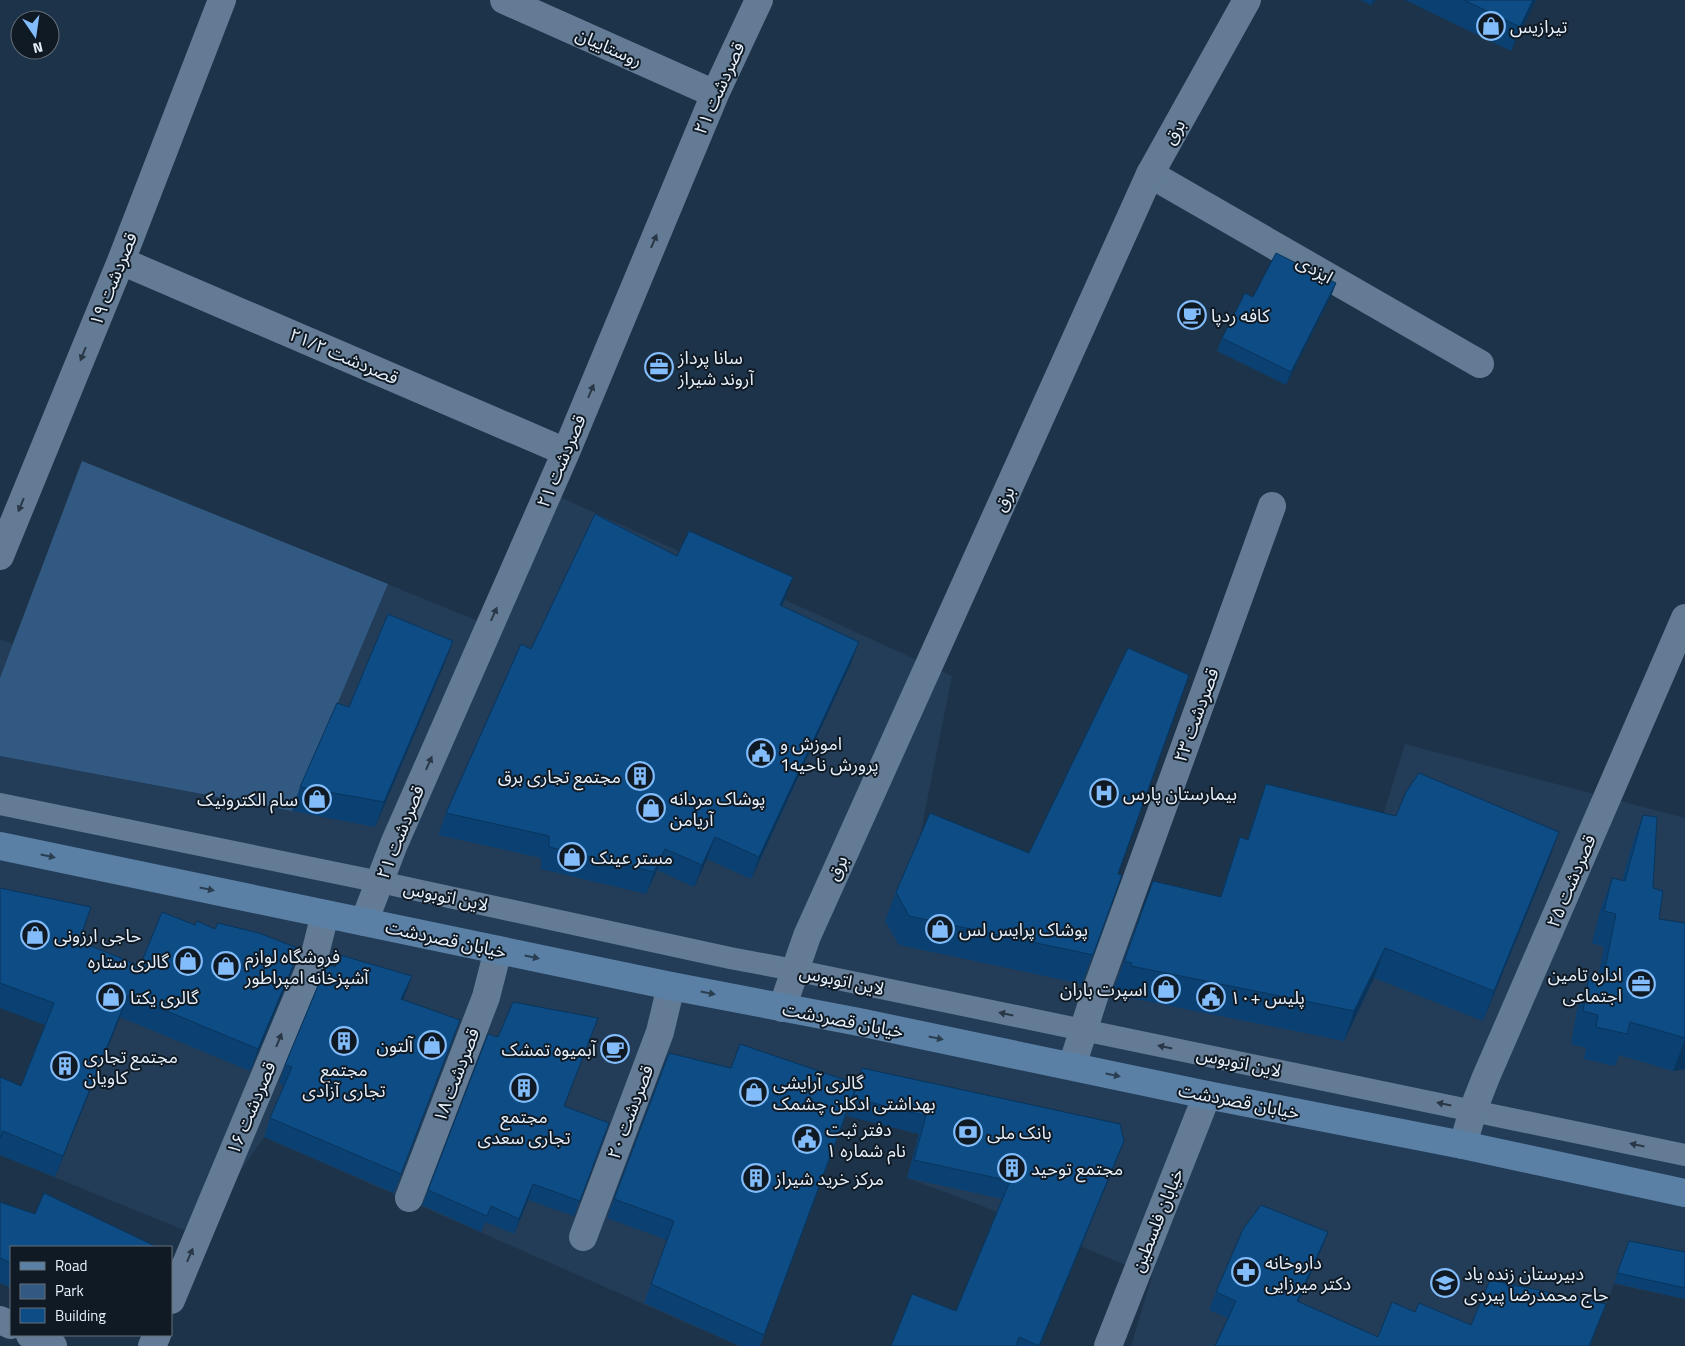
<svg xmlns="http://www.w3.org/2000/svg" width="1685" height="1346" viewBox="0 0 1685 1346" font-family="'Titillium Web','Noto Sans Arabic',sans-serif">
  <rect width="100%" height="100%" fill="#1d3349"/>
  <path fill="#233d58" d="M545,490l407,186 -33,165 188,63 44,9 186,50 68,-219 280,74v481l-71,-15 -24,62h-459l21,-70 -154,-64 -91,-34 12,-44 -73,-18 -86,230h-21l-475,-209 -68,98 -196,-80 46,-130 -46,-17v-252l291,55 97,-227 104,43z
    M0,639l13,5 -13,34z"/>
  <path fill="#315982" d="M82,461l306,123 -96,227 -292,-55v-78z"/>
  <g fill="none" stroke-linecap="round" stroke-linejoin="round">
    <path stroke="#637b95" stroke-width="22" d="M0,804l380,78 350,76 64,12 891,185"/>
    <path stroke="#637b95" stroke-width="28" d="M504,0l211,94
      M1150,174l330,190
      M121,261l445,191
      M0,556l121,-295 101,-261
      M364,922l30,-78 172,-392 149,-358 44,-94
      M1072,1066l22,-69 178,-491
      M1463,1145l10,-35 13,-33 199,-459
      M409,1198l77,-201 12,-47
      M583,1237l77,-205 11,-46
      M171,1300l143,-342 11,-44
      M0,1320l11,5
      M30,1335l23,11
      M152,1346l5,-11"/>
    <path stroke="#637b95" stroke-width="28" d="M782,1008l25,-72 343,-762 97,-174
      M1108,1346l99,-251"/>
    <path stroke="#5b80a6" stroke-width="28" d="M0,846l671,140 188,36 348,73 256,50 222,48"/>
  </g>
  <path fill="#0b4172" d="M1360,0h16l-5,5z
    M1405,0h131l-25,51z
    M1336,283l-5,13 -45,89 -69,-34 5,-13 31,-41z
    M677,556l108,43 -4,7 78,36 -8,21 -100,216 -44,-20 -13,28 -37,-17 -11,24 -105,-25v-11l-103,-23 8,-22z
    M444,665l-69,162 -83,-16 8,-24 49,-80z
    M1266,784l282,78 -65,159 -109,-43 -30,63 -223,-45 1,-3 -9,-2 40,-110 67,16 20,-60 7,3z
    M1643,815l16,104 26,4v146l-12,2 -54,-16 -4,11 -31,-7 2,-11 -15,-4 6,-34 12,-33 9,1 6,-31 -12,-4 8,-32 12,-33 10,3 9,-33z
    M1029,853l93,22 -40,109 -183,-39 -14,-24 11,-29z
    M0,888l79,53 61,25 152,5 -42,100 -130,-54 -65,160 -55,-22v-78l21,9 24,-61 -45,-17z
    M405,995l-2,4 50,40 -59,154 -130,-56 6,-19 14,-32 -5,-3 6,-18z
    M731,1068l125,16 6,-16 255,91 -77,187h-149l65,-35 47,-112 -96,-21 12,-44 -72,-18 4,-14 -91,244h-20l-96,-43 23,-63 -60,-22 7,-19z
    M564,1107l45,16 -35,93 -46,-16 -14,34 -29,-12 -4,10 -59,-27 6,-15z
    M0,1202l35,12 122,33h-146v41l-11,-5z
    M1328,1232l-7,18 -23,52 80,35 37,-25 56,13 135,-21 -16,42h-375l13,-28 -19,-8 7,-18z
    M1629,1241l56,11v47l-71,-16z"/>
  <path fill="#09355c" d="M1373,0h3l-5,5z
    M1533,0h3l-25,51 9,-24z
    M1336,283l-5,13 -45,89 5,-13z
    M793,577l-8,22 -13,28 8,-22z
    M453,641l-9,24 -69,162 9,-25z
    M859,642l-8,21 -100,216 8,-22z
    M1559,832l-11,30 -65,159 11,-30z
    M715,837l-8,22 -13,28 8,-22z
    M665,849l-8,21 -11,24 8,-22z
    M1385,948l-11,30 -30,63 10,-30z
    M300,949l-8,22 -42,100 8,-22z
    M412,976l-7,19 -10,22 6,-18z
    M128,995l-8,22 -65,160 8,-21z
    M1685,1038v31l-12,2 12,-32z
    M1124,1141l-7,18 -77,187h-1z
    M533,1184l-5,16 -14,34 5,-15z
    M1328,1232l-7,18 -30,69 6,-18z"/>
  <path fill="#0d4c84" stroke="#09355c" d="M1464,0h69l-13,27z
    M1276,253l60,30 -45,89 -69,-34 23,-45 8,4z
    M595,514l82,42 12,-25 104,46 -13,28 79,37 -100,215 -44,-20 -13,28 -37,-16 -11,23 -105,-25v-11l-103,-23 75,-169 10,5z
    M388,614l65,27 -69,161 -84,-15 37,-84 12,4z
    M1128,648l61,27 -71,199 4,1 -29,80 -184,-39 -13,-24 34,-79 99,40z
    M1419,773l140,59 -65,159 -109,-43 -31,63 -223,-45 1,-3 -8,-2 29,-80 68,16 19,-60 8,3 18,-56 130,32 10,-24z
    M1643,815l14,2 -4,71 10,3 -4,28 26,4v115l-55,-16 -3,12 -31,-7 2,-12 -15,-4 6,-34 14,1 13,-64 -12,-3 8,-33 13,3z
    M0,888l91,19 -12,34 61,25 22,-54 33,13 2,-4 18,8 3,-6 41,10 41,16 -42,100 -130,-54 -65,161 -60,-25 -3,7v-61l21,9 33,-83 -54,-20z
    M340,955l72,21 -11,23 59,21 -59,154 -131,-56 22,-51 -7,-2 42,-101 8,3z
    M513,1002l85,16 -34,88 45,17 -29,78 -47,-17 -14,35 -28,-13 -4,10 -59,-26 60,-156 10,3z
    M740,1044l117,40 -93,251 -113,-51 23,-63 -60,-22 55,-146 62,15z
    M862,1068l258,56 4,17 -85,205 -20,-9 -3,9h-125l21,-52 44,17 54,-130 -96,-21 12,-44 -73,-18z
    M44,1193l113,54h-146v16l-11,-5v-56l35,12z
    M1261,1205l67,27 -31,69 81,36 14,-35 23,10 4,-9 52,22 19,-45 116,24 -17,42h-374l21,-45 -20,-9 27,-63z
    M1629,1241l56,11v36l-68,-15z"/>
  <defs><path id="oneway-solid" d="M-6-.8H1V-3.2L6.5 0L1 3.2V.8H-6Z" transform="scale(1.25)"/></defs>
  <g fill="#293746">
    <use href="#oneway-solid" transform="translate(654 241) rotate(-67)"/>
    <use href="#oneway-solid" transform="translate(83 354) rotate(112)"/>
    <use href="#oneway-solid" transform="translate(591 391) rotate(-67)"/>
    <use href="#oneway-solid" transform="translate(21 505) rotate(112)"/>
    <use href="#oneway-solid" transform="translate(494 614) rotate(-66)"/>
    <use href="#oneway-solid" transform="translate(429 763) rotate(-66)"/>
    <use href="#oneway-solid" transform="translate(1006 1014) rotate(-168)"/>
    <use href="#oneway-solid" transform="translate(279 1040) rotate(-68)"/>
    <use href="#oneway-solid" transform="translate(1165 1047) rotate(-168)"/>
    <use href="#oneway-solid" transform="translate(1444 1104) rotate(-168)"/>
    <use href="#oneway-solid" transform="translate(1637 1145) rotate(-168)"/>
    <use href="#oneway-solid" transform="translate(190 1255) rotate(-67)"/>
  </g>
  <g fill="#2a3e52">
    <use href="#oneway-solid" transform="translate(48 856) rotate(12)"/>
    <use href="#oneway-solid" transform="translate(207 889) rotate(12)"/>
    <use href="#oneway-solid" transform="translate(532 957) rotate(12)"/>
    <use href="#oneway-solid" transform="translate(708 993) rotate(11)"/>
    <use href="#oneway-solid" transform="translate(936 1038) rotate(12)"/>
    <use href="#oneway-solid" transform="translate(1113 1075) rotate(12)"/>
  </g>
  <defs>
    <symbol id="shop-ring" viewBox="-11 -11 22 22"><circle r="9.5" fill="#101a24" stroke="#82bcfa" stroke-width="1.5"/><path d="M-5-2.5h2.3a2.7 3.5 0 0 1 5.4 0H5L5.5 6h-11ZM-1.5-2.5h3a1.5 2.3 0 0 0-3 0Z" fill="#82bcfa"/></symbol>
    <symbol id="cafe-ring" viewBox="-11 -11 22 22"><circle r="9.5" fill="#101a24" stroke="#82bcfa" stroke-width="1.5"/><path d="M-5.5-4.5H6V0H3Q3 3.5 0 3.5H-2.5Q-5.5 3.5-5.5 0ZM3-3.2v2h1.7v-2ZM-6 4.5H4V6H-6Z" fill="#82bcfa"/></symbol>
    <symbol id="office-ring" viewBox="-11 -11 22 22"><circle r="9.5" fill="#101a24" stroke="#82bcfa" stroke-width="1.5"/><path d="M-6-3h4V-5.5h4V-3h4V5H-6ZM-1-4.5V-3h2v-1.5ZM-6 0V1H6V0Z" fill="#82bcfa"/></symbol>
    <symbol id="civic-ring" viewBox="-11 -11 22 22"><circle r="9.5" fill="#101a24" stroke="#82bcfa" stroke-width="1.5"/><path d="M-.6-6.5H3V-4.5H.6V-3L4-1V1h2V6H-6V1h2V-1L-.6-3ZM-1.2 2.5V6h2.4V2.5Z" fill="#82bcfa"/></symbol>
    <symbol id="building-ring" viewBox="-11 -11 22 22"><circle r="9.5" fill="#101a24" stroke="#82bcfa" stroke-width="1.5"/><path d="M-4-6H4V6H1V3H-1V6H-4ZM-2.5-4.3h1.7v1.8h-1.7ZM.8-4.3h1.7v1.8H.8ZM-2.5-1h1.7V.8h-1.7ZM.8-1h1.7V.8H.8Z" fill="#82bcfa"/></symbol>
    <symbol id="hospital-ring" viewBox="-11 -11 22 22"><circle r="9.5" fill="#101a24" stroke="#82bcfa" stroke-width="1.5"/><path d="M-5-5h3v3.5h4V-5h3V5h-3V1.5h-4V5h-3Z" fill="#82bcfa"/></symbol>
    <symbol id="bank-ring" viewBox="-11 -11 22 22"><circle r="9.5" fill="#101a24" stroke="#82bcfa" stroke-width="1.5"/><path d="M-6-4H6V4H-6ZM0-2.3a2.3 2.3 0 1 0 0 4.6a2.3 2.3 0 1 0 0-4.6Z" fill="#82bcfa"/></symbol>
    <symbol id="pharmacy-ring" viewBox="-11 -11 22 22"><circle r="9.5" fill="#101a24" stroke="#82bcfa" stroke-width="1.5"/><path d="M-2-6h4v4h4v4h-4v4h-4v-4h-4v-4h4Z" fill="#82bcfa"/></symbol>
    <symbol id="school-ring" viewBox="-11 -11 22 22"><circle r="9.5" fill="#101a24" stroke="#82bcfa" stroke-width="1.5"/><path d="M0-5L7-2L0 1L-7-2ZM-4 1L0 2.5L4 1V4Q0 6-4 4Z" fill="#82bcfa"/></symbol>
  </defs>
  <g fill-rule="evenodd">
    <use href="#shop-ring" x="1475" y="10" width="32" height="32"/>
    <use href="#cafe-ring" x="1176" y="299" width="32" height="32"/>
    <use href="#office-ring" x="643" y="351" width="32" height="32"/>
    <use href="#civic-ring" x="745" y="737" width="32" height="32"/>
    <use href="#building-ring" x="624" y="760" width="32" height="32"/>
    <use href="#hospital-ring" x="1088" y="777" width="32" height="32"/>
    <use href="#shop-ring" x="301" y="783" width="32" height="32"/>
    <use href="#shop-ring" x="635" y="792" width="32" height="32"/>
    <use href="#shop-ring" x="556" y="841" width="32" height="32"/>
    <use href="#shop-ring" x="924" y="913" width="32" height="32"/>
    <use href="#shop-ring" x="19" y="919" width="32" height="32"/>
    <use href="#shop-ring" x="172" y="945" width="32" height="32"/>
    <use href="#shop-ring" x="210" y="950" width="32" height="32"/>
    <use href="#office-ring" x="1625" y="968" width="32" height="32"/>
    <use href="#shop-ring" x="1150" y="973" width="32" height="32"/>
    <use href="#shop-ring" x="95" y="981" width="32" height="32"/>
    <use href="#civic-ring" x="1195" y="981" width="32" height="32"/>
    <use href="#building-ring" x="328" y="1025" width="32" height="32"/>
    <use href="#shop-ring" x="416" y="1029" width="32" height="32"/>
    <use href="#cafe-ring" x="599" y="1033" width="32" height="32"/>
    <use href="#building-ring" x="49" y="1050" width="32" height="32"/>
    <use href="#building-ring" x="508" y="1072" width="32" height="32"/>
    <use href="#shop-ring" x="738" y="1076" width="32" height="32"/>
    <use href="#bank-ring" x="952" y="1116" width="32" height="32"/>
    <use href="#civic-ring" x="791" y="1123" width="32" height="32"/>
    <use href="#building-ring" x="996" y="1152" width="32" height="32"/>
    <use href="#building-ring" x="740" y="1162" width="32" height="32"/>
    <use href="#pharmacy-ring" x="1230" y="1256" width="32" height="32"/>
    <use href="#school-ring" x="1429" y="1267" width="32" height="32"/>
  </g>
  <g text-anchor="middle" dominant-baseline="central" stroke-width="4" stroke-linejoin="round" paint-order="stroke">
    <g font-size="18" fill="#e6f0fc" stroke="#101a24" text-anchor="start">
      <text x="1510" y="26">تیرازیس</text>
      <text x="1211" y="315">کافه ردپا</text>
      <text x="678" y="357">سانا پرداز<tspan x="678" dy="21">آروند شیراز</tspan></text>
      <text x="780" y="743">اموزش و<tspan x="780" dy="21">پرورش ناحیه1</tspan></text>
      <text x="621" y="776" text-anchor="end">مجتمع تجاری برق</text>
      <text x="1123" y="793">بیمارستان پارس</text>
      <text x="670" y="798">پوشاک مردانه<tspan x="670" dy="21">آریامن</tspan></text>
      <text x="298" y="799" text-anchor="end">سام الکترونیک</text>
      <text x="591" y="857">مستر عینک</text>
      <text x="959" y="929">پوشاک پرایس لس</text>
      <text x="54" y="935">حاجی ارزونی</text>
      <text x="245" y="956">فروشگاه لوازم<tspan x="245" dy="21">آشپزخانه امپراطور</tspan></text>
      <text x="169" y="961" text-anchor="end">گالری ستاره</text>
      <text x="1622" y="974" text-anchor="end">اداره تامین<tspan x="1622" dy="21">اجتماعی</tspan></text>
      <text x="1147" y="989" text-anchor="end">اسپرت باران</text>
      <text x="130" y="997">گالری یکتا</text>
      <text x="1230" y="997">پلیس +۱۰</text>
      <text x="413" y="1045" text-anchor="end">آلتون</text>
      <text x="596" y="1049" text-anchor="end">آبمیوه تمشک</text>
      <text x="84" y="1056">مجتمع تجاری<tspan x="84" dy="21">کاویان</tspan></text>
      <text x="344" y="1069" text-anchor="middle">مجتمع<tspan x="344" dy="21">تجاری آزادی</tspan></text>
      <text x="773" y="1082">گالری آرایشی<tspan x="773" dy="21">بهداشتی ادکلن چشمک</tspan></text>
      <text x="524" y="1116" text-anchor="middle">مجتمع<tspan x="524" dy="21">تجاری سعدی</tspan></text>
      <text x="826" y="1129">دفتر ثبت<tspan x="826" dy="21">نام شماره ١</tspan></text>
      <text x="987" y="1132">بانک ملی</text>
      <text x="1031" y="1168">مجتمع توحید</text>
      <text x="775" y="1178">مرکز خرید شیراز</text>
      <text x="1265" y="1262">داروخانه<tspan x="1265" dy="21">دکتر میرزایی</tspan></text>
      <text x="1464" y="1273">دبیرستان زنده یاد<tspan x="1464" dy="21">حاج محمدرضا پیردی</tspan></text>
    </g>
    <g font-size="18" fill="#e6f0fc" stroke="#101a24">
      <text transform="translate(609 47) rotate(24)">روستاییان</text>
      <text transform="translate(719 88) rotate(-66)">قصردشت ۲۱</text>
      <text transform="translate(1174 132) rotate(-61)">برق</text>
      <text transform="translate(1315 269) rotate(30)">ایزدی</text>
      <text transform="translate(113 279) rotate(-68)">قصردشت ۱۹</text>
      <text transform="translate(344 356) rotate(23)">قصردشت ۲۱/۲</text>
      <text transform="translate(561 461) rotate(-67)">قصردشت ۲۱</text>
      <text transform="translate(1004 499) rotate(-66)">برق</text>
      <text transform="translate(1196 715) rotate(-70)">قصردشت ۲۳</text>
      <text transform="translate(400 832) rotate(-68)">قصردشت ۲۱</text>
      <text transform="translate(837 868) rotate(-66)">برق</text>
      <text transform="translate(1571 881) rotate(-67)">قصردشت ۲۵</text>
      <text transform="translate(446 896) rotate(12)">لاین اتوبوس</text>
      <text transform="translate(446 939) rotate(12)">خیابان قصردشت</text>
      <text transform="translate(842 980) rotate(12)">لاین اتوبوس</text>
      <text transform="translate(843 1020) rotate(11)">خیابان قصردشت</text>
      <text transform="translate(1239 1062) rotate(12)">لاین اتوبوس</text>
      <text transform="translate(456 1075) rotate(-69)">قصردشت ۱۸</text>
      <text transform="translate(1239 1101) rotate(11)">خیابان قصردشت</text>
      <text transform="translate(251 1108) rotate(-67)">قصردشت ۱۶</text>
      <text transform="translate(630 1112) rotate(-69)">قصردشت ۲۰</text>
      <text transform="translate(1157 1220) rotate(-68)">خیابان فلسطین</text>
    </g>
  </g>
  <rect x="10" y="1246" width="162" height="90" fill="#101a24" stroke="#66707a"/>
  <rect x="20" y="1262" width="25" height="8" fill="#5b80a6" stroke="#66707a"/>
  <text x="55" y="1271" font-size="15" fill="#e6f0fc">Road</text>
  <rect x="20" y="1284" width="25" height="15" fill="#315982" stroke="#66707a"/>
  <text x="55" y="1296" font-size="15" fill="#e6f0fc">Park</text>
  <rect x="20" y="1308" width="25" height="15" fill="#0d4c84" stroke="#66707a"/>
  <text x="55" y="1321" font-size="15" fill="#e6f0fc">Building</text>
  <g transform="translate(35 35) rotate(167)"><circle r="24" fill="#101a24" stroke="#66707a"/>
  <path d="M0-4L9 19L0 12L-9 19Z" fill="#82bcfa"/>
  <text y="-8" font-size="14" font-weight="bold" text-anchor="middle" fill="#e6f0fc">N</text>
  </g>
</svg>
